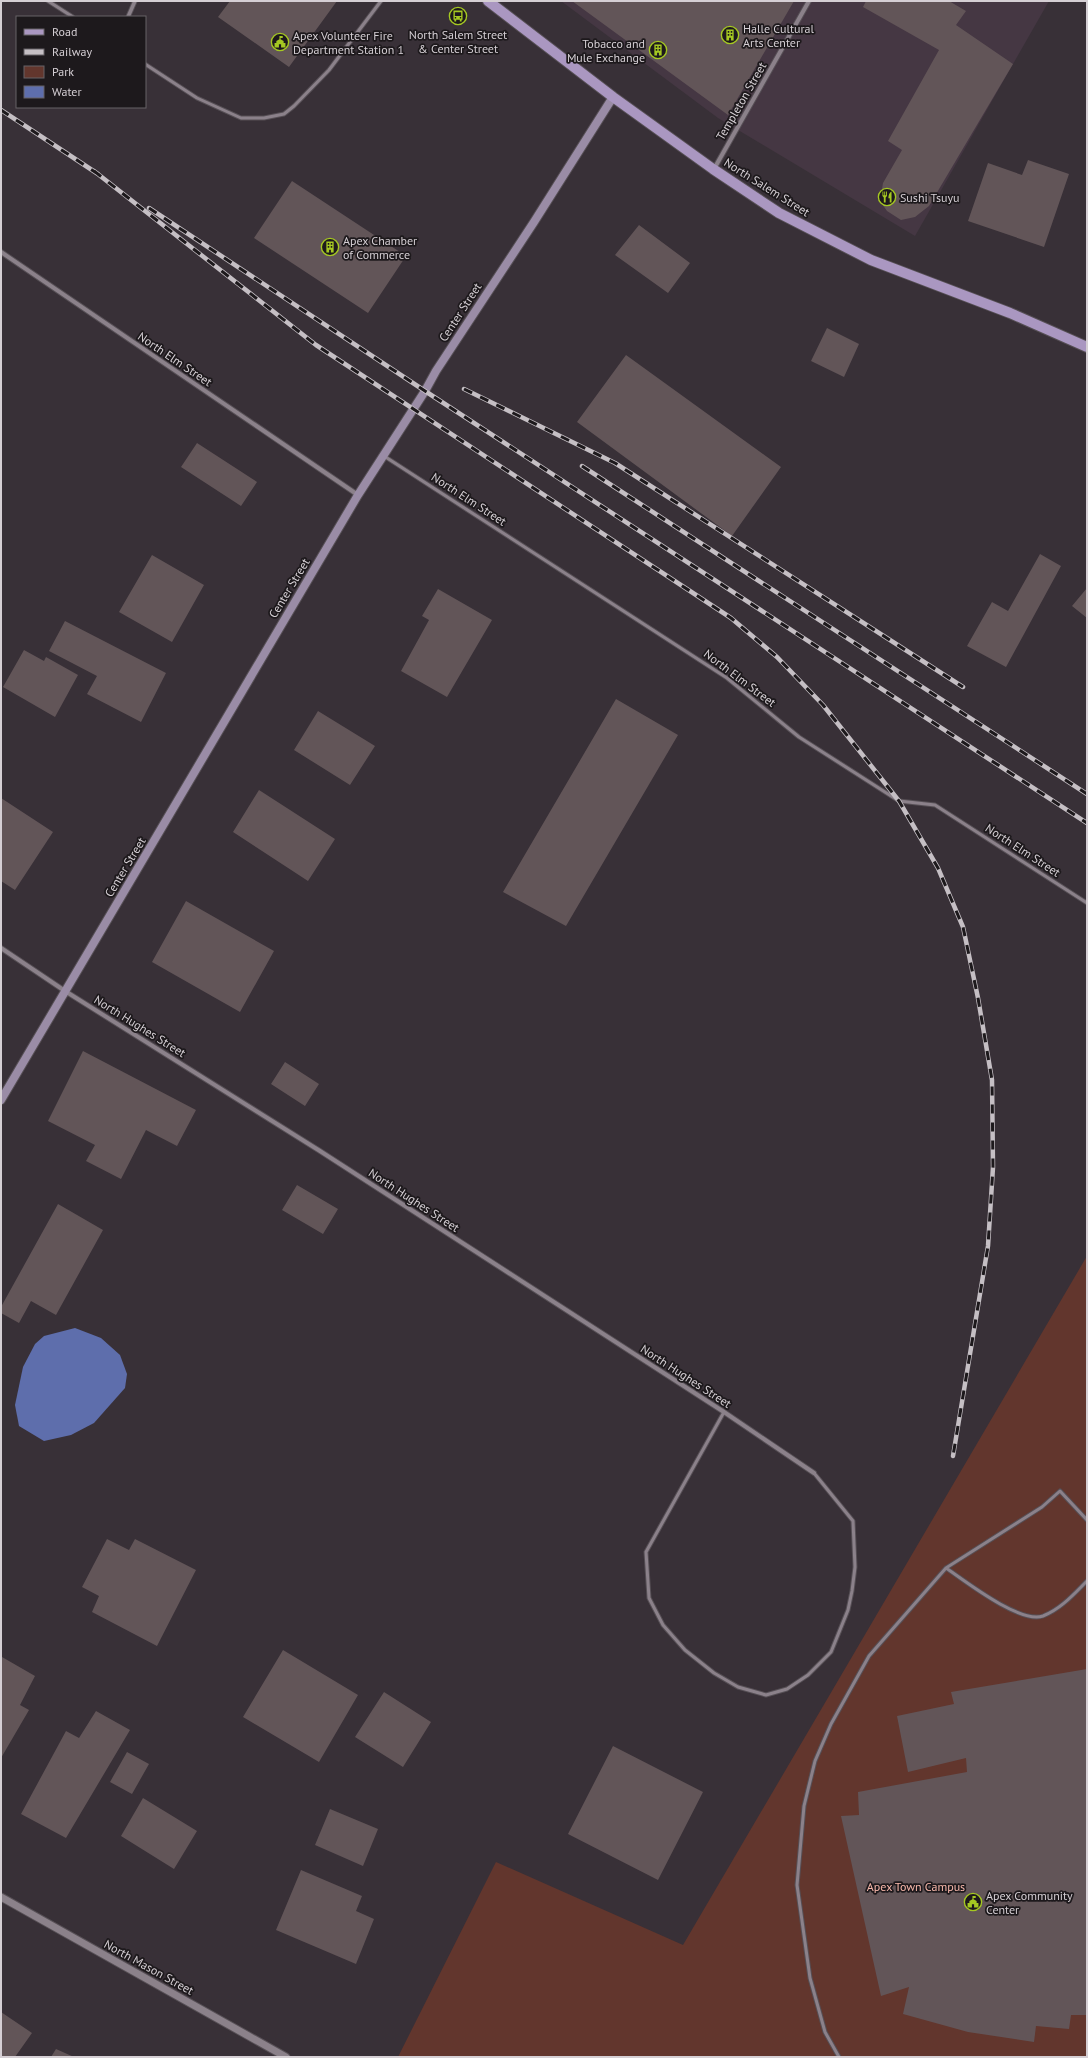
<svg xmlns="http://www.w3.org/2000/svg" width="1088" height="2058" viewBox="0 0 1088 2058" font-family="'PT Sans',sans-serif">
  <rect width="100%" height="100%" fill="#383037"/>
  <path fill="#453743" d="M561,1h488l-134,235 -197,-118z"/>
  <path fill="#62362d" d="M1087,1256v801h-689l98,-195 187,83z"/>
  <path fill="#5e6eac" d="M75,1328l26,10 19,17 7,19 -2,14 -31,35 -23,12 -27,6 -25,-15 -4,-21 8,-38 12,-23 9,-8z"/>
  <path fill="#625558" d="M230,1h107l-48,66 -71,-50z
    M572,1h222l-66,114z
    M866,1h83l17,10 -10,14 57,39 -84,142 -14,11 -14,3 -14,-9 -7,-10 3,-18 19,-33 -14,-9 51,-91 -76,-43z
    M1028,160l41,14 -25,73 -76,-26 20,-58 34,12z
    M292,181l114,75 -38,57 -114,-75z
    M639,225l51,38 -22,30 -53,-38z
    M827,328l32,16 -15,33 -33,-16z
    M626,355l155,112 -49,69 -155,-114z
    M197,443l60,39 -16,24 -60,-39z
    M1040,554l21,12 -55,101 -39,-21 25,-44 16,9z
    M152,555l52,30 -32,57 -53,-30z
    M1087,588v30l-15,-12z
    M438,589l54,31 -45,77 -46,-26 28,-51 -7,-4z
    M65,621l101,52 -25,49 -54,-28 10,-18 -48,-25z
    M24,650l20,11 2,-4 32,18 -23,42 -52,-30z
    M616,699l62,36 -112,191 -63,-34z
    M318,711l57,35 -25,39 -56,-35z
    M259,790l76,49 -27,42 -75,-49z
    M1,798l52,34 -38,58 -14,-9z
    M186,901l88,50 -34,61 -88,-50z
    M83,1051l113,59 -19,36 -31,-16 -25,49 -35,-18 9,-16 -47,-24z
    M285,1062l34,22 -14,22 -34,-22z
    M297,1185l41,24 -15,25 -41,-24z
    M58,1204l45,26 -47,85 -25,-14 -12,22 -18,-10v-6z
    M107,1539l22,11 6,-11 61,31 -39,76 -65,-34 7,-16 -17,-9z
    M283,1650l75,45 -39,67 -76,-45z
    M2,1657l33,19 -15,29 9,5 -28,48z
    M1087,1669v346h-16l-2,14 -33,-3 -2,16 -66,-10 -65,-18 6,-27 -28,9 -40,-180 18,-1 -1,-23 109,-20 -1,-14 -58,14 -11,-56 57,-12 -3,-12z
    M384,1692l47,30 -28,45 -48,-30z
    M96,1711l34,19 -64,108 -45,-24 45,-83 13,7z
    M613,1746l90,46 -45,88 -90,-46z
    M127,1752l22,12 -17,30 -22,-12z
    M143,1798l54,33 -23,38 -53,-33z
    M330,1809l48,20 -15,37 -48,-21z
    M301,1870l61,26 -6,15 18,8 -18,45 -80,-34z
    M1,2012l31,21 -17,24h-14z
    M56,2049l18,8h-23z"/>
  <g fill="none" stroke-linecap="round" stroke-linejoin="round">
    <defs>
      <path id="service" d="M48,1l25,16
        M145,64l52,34 44,20h23l20,-4 10,-8 35,-36 52,-69
        M384,456l343,222 72,59 100,64 36,4 152,98
        M724,1412l-78,140 3,46 14,27 22,25 29,23 24,14 28,8 21,-6 21,-14 23,-23 17,-42 4,-19 3,-24 -2,-46 -39,-48
        M946,1568c19,13 74,56 97,48 18,-7 31,-22 44,-35
        M839,2057l-14,-25 -15,-54 -13,-93 7,-79 11,-45 16,-37 38,-68 77,-88 96,-61 18,-16 27,29"/>
      <path id="pedestrian" d="M128,17l7,-16"/>
      <path id="minor" d="M714,169l95,-168
        M1,252l357,243
        M1,948l64,43 255,160 404,261 90,61"/>
      <path id="tertiary" d="M1,1897l285,160"/>
      <path id="secondary" d="M1,1100l357,-605 67,-104 11,-20 98,-149 79,-125"/>
      <path id="primary" d="M488,1l125,96 100,72 66,44 92,47 139,53 77,34"/>
    </defs>
    <use href="#service" stroke="#564f55" stroke-width="5"/>
    <use href="#pedestrian" stroke="#564f55" stroke-width="5.5"/>
    <use href="#minor" stroke="#564f55" stroke-width="6"/>
    <use href="#tertiary" stroke="#564f55" stroke-width="9"/>
    <use href="#secondary" stroke="#564f55" stroke-width="10"/>
    <use href="#primary" stroke="#564f55" stroke-width="12"/>
    <use href="#service" stroke="#8b818a" stroke-width="3"/>
    <use href="#pedestrian" stroke="#8b818a" stroke-width="3.5"/>
    <use href="#minor" stroke="#8b818a" stroke-width="4"/>
    <use href="#tertiary" stroke="#8b818a" stroke-width="7"/>
    <use href="#secondary" stroke="#9a8ca6" stroke-width="8"/>
    <use href="#primary" stroke="#aa97c1" stroke-width="10"/>
    <defs>
      <path id="rail" d="M1,110l97,64
        M94,171l222,174 415,273 46,39 46,48 76,96 39,67 25,59 15,71 14,82 1,87 -5,79 -35,210
        M149,208l276,183 662,432
        M464,389l151,74 348,224
        M582,466l505,328"/>
    </defs>
    <use href="#rail" stroke="#c5bfc4" stroke-width="4.5"/>
    <use href="#rail" stroke="#1d191c" stroke-width="3" stroke-dasharray="9" stroke-linecap="butt"/>
  </g>
  <defs>
    <symbol id="bus-ring" viewBox="-11 -11 22 22"><circle r="9.5" fill="#1d191c" stroke="#a5c822" stroke-width="1.5"/><path d="M-5-6H5V4H4V6H2V4H-2V6H-4V4H-5ZM-3.5-4V0h7V-4ZM-3.5 1.2v1.5H-2V1.2ZM2 1.2v1.5H3.5V1.2Z" fill="#a5c822"/></symbol>
    <symbol id="building-ring" viewBox="-11 -11 22 22"><circle r="9.5" fill="#1d191c" stroke="#a5c822" stroke-width="1.5"/><path d="M-4-6H4V6H1V3H-1V6H-4ZM-2.5-4.3h1.7v1.8h-1.7ZM.8-4.3h1.7v1.8H.8ZM-2.5-1h1.7V.8h-1.7ZM.8-1h1.7V.8H.8Z" fill="#a5c822"/></symbol>
    <symbol id="civic-ring" viewBox="-11 -11 22 22"><circle r="9.5" fill="#1d191c" stroke="#a5c822" stroke-width="1.5"/><path d="M-.6-6.5H3V-4.5H.6V-3L4-1V1h2V6H-6V1h2V-1L-.6-3ZM-1.2 2.5V6h2.4V2.5Z" fill="#a5c822"/></symbol>
    <symbol id="restaurant-ring" viewBox="-11 -11 22 22"><circle r="9.5" fill="#1d191c" stroke="#a5c822" stroke-width="1.5"/><path d="M-5-6h1v4h1v-4h1v4h1v-4h1v5L-1.5 .5V6h-2V.5L-5-1ZM5-6V6H3V1.5H1.5Q1.5-4 5-6Z" fill="#a5c822"/></symbol>
  </defs>
  <g fill-rule="evenodd">
    <use href="#bus-ring" x="448" y="6" width="20" height="20"/>
    <use href="#building-ring" x="720" y="25" width="20" height="20"/>
    <use href="#civic-ring" x="270" y="32" width="20" height="20"/>
    <use href="#building-ring" x="648" y="40" width="20" height="20"/>
    <use href="#restaurant-ring" x="877" y="187" width="20" height="20"/>
    <use href="#building-ring" x="320" y="237" width="20" height="20"/>
    <use href="#civic-ring" x="963" y="1892" width="20" height="20"/>
  </g>
  <g text-anchor="middle" dominant-baseline="central" stroke-width="3.5" stroke-linejoin="round" paint-order="stroke">
    <g font-size="12" fill="#d5cfd4" stroke="#1d191c" text-anchor="start">
      <text x="743" y="28">Halle Cultural<tspan x="743" dy="14">Arts Center</tspan></text>
      <text x="458" y="34" text-anchor="middle">North Salem Street<tspan x="458" dy="14">&amp; Center Street</tspan></text>
      <text x="293" y="35">Apex Volunteer Fire<tspan x="293" dy="14">Department Station 1</tspan></text>
      <text x="645" y="43" text-anchor="end">Tobacco and<tspan x="645" dy="14">Mule Exchange</tspan></text>
      <text x="900" y="197">Sushi Tsuyu</text>
      <text x="343" y="240">Apex Chamber<tspan x="343" dy="14">of Commerce</tspan></text>
      <text x="986" y="1895">Apex Community<tspan x="986" dy="14">Center</tspan></text>
    </g>
    <g font-size="12" fill="#d5cfd4" stroke="#1d191c">
      <text transform="translate(741 101) rotate(-60)">Templeton Street</text>
      <text transform="translate(767 187) rotate(32)">North Salem Street</text>
      <text transform="translate(460 312) rotate(-57)">Center Street</text>
      <text transform="translate(175 359) rotate(34)">North Elm Street</text>
      <text transform="translate(469 499) rotate(33)">North Elm Street</text>
      <text transform="translate(289 588) rotate(-59)">Center Street</text>
      <text transform="translate(740 678) rotate(37)">North Elm Street</text>
      <text transform="translate(1023 850) rotate(33)">North Elm Street</text>
      <text transform="translate(125 867) rotate(-59)">Center Street</text>
      <text transform="translate(140 1026) rotate(32)">North Hughes Street</text>
      <text transform="translate(414 1200) rotate(33)">North Hughes Street</text>
      <text transform="translate(686 1376) rotate(33)">North Hughes Street</text>
      <text transform="translate(149 1967) rotate(29)">North Mason Street</text>
    </g>
    <g font-size="12" fill="#f8b8ab" stroke="#1d191c">
      <text x="916" y="1886">Apex Town Campus</text>
    </g>
  </g>
  <rect width="1088" height="2058" fill="none" stroke="#d5cfd4" stroke-width="4"/>
  <rect x="16" y="16" width="130" height="92" fill="#1d191c" stroke="#676266"/>
  <rect x="24" y="29" width="20" height="6" fill="#aa97c1" stroke="#676266"/>
  <text x="52" y="36" font-size="12" fill="#d5cfd4">Road</text>
  <rect x="24" y="49" width="20" height="6" fill="#c5bfc4" stroke="#676266"/>
  <text x="52" y="56" font-size="12" fill="#d5cfd4">Railway</text>
  <rect x="24" y="66" width="20" height="12" fill="#62362d" stroke="#676266"/>
  <text x="52" y="76" font-size="12" fill="#d5cfd4">Park</text>
  <rect x="24" y="86" width="20" height="12" fill="#5e6eac" stroke="#676266"/>
  <text x="52" y="96" font-size="12" fill="#d5cfd4">Water</text>
</svg>
